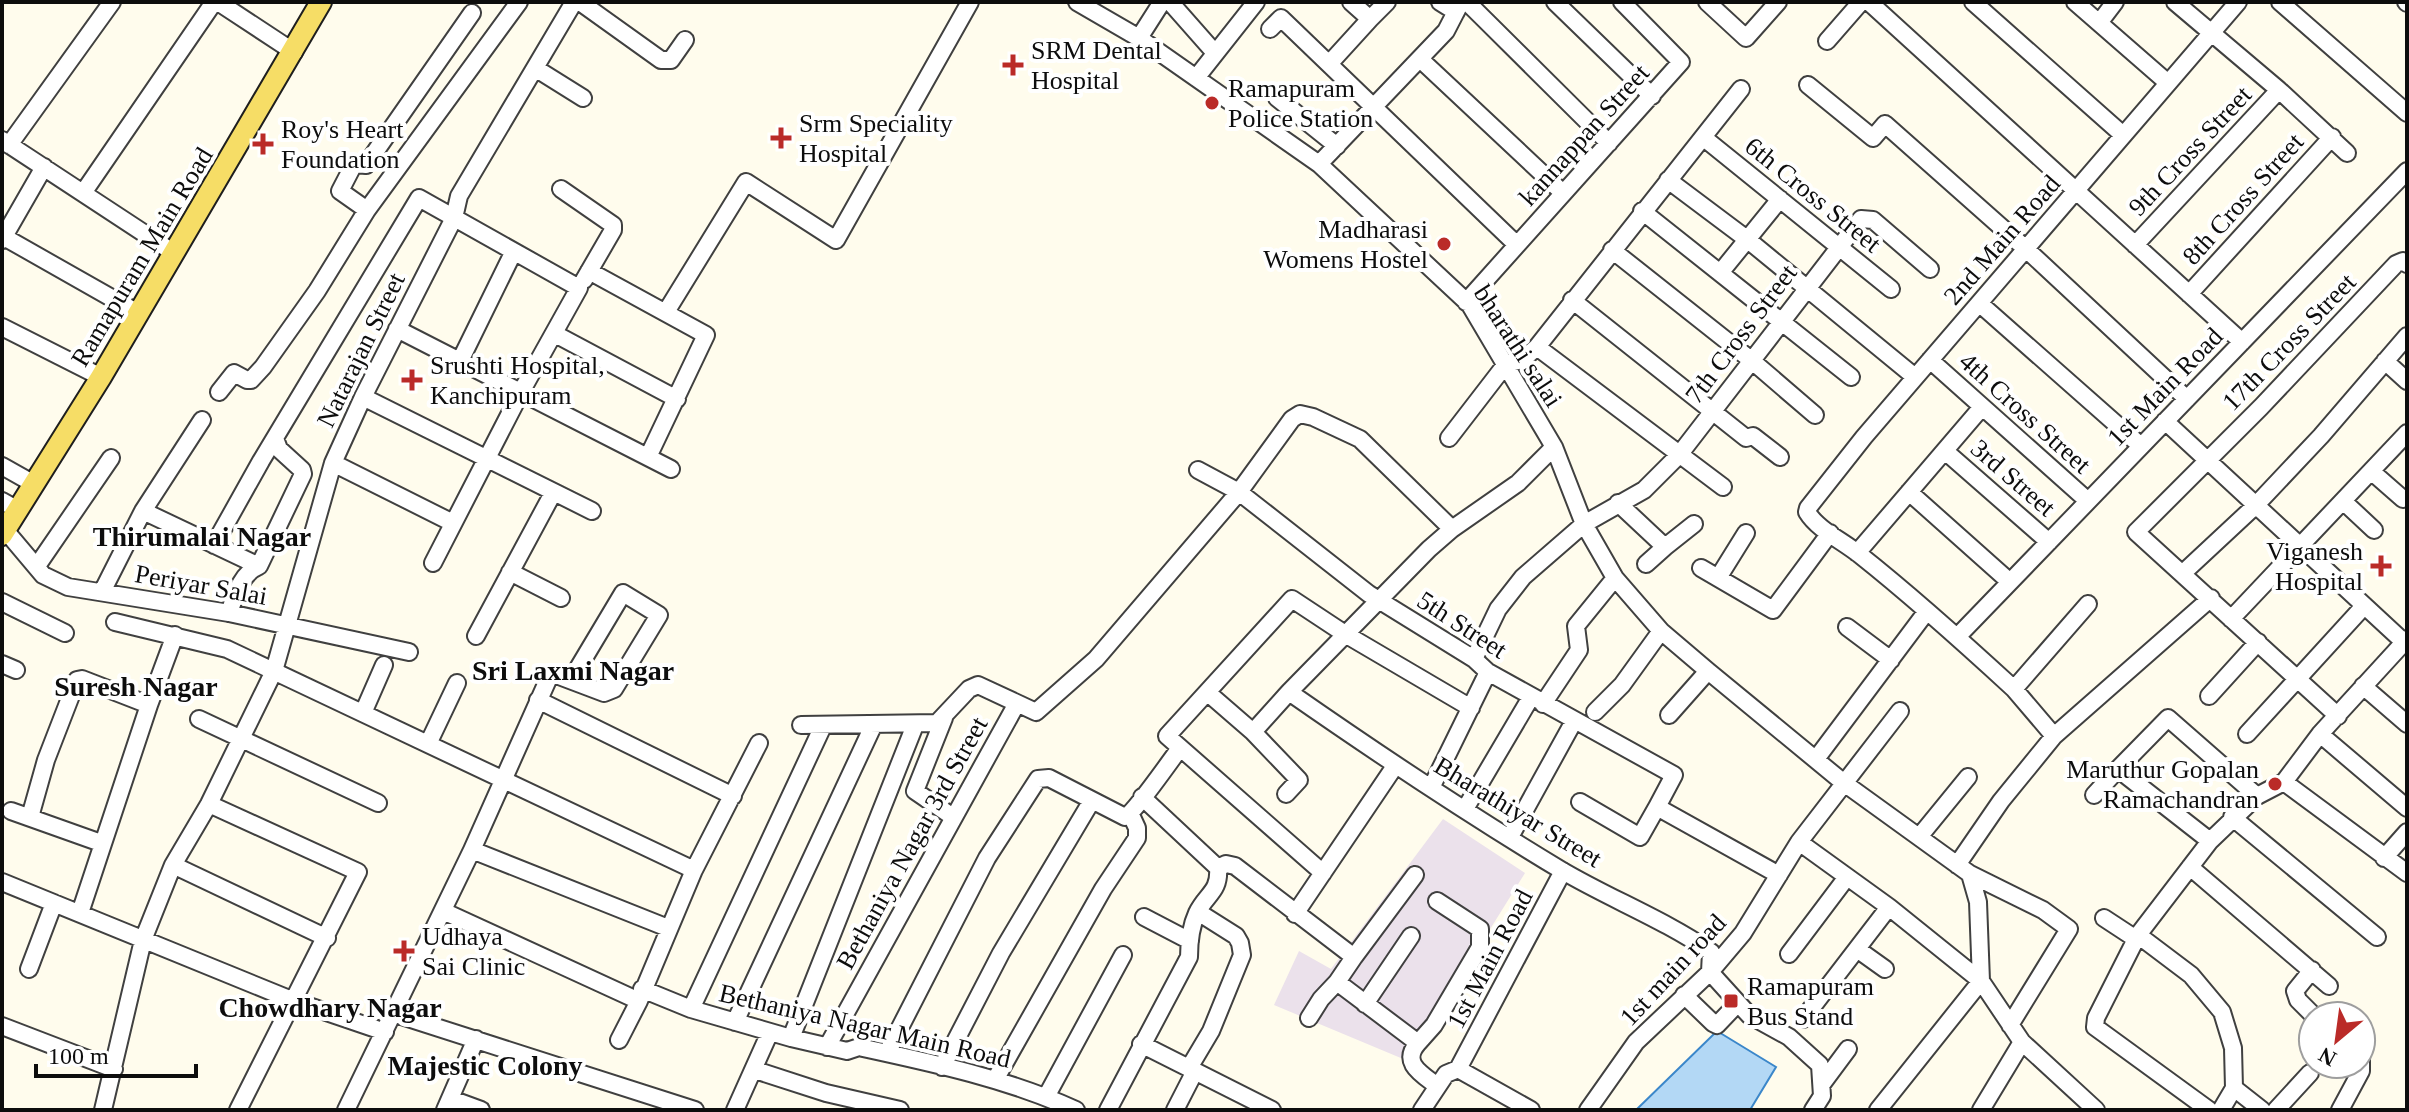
<svg xmlns="http://www.w3.org/2000/svg" width="2409" height="1112" viewBox="0 0 2409 1112" font-family="Georgia,serif">
  <rect width="100%" height="100%" fill="#fffced"/>
  <path fill="#ebe1eb" d="M1443,819l82,54 -117,188 -134,-56 25,-54 32,18z"/>
  <path fill="#b3d8f5" stroke="#3b87ca" stroke-width="2" d="M1717,1031l59,36 -26,43h-114z"/>
  <g fill="none" stroke-linecap="round" stroke-linejoin="round">
    <defs>
      <path id="minor" d="M218,2l76,50
        M580,2l81,58h10l14,-20
        M1077,2l62,36 180,126 151,141 84,142 30,77 31,54 46,53 47,40 136,112 126,91 8,28 3,79 41,61 74,68
        M1170,2l45,51
        M1351,2l19,17 17,-17
        M1440,2l16,10
        M1555,2l97,94
        M1707,2l39,36 32,-36
        M1869,2l373,340
        M1973,2l150,133
        M2075,2l93,81
        M2175,2l104,88 68,63
        M2280,2l127,111
        M2406,2l1,1
        M1471,6l138,137
        M2099,23l16,-21
        M1270,29l11,-11 236,227
        M1139,38l23,-36
        M1827,41l34,-39
        M1420,59l143,134
        M1329,64l41,-45
        M535,68l48,30
        M1196,78l60,-76
        M1808,85l65,53 12,-14 141,125 161,150
        M1277,98l60,48
        M1704,138l187,151
        M2,140l172,113
        M9,145l103,-143
        M1319,164l127,-133 15,-29
        M1668,180l80,60 167,137
        M561,189l52,36v5l-29,50
        M83,193l131,-191
        M367,210l-27,-19 14,-27 12,1 106,-152
        M1642,211l209,166
        M4,237l134,76
        M2,240l42,-73
        M2135,245l144,-155
        M1612,250l139,110 64,55
        M589,271l117,64 -58,122
        M1720,273l60,-74
        M2189,294l143,-157
        M1572,300l174,138 7,-2 27,21
        M1466,302l215,-240 -59,-60
        M1979,303l162,143
        M666,312l80,-130 90,58 134,-238
        M2,327l99,50
        M397,329l274,140
        M555,334l122,65
        M1537,347l186,140
        M1930,360l158,141
        M460,361l53,-108
        M2385,361l22,20
        M219,392l15,-19 13,7h4l12,-13 54,-76 50,-81 152,-208
        M363,397l229,114
        M2165,421l242,224
        M1449,438l57,-74 16,-4 15,-13 204,-258
        M1945,451l104,91
        M333,463l120,60
        M2,466l32,18
        M1198,470l41,22 53,-73 8,-5 13,3 47,22 92,90
        M2371,471l32,28
        M1909,492l101,90
        M2,501l16,9
        M2343,501l31,29
        M1618,503l47,44 -19,17
        M143,511l116,55
        M5,530l38,45 25,12 161,26 180,39
        M214,545l47,-84 158,-263 160,90 -58,104 -88,171
        M1665,547l29,-23
        M1857,553l125,-146
        M37,566l74,-108
        M1701,568l72,42 57,-77
        M510,572l51,26
        M2183,573l72,-67 66,-70 86,-100
        M1718,578l28,-45
        M102,592l41,-81 59,-91
        M2,602l63,31
        M2088,604l-74,85c-50,-46 -101,-92 -154,-134 -17,-14 -42,-25 -53,-43l1,-4 56,-71 374,-435
        M229,613c6,-17 12,-40 30,-47l44,-92 -1,-4 -23,-21 -3,-8
        M2231,619l176,-186
        M115,622l112,27 467,221
        M1847,627l44,33
        M476,636l77,-143
        M1957,637l450,-466
        M1474,659l24,-50 25,-32 61,-53 60,-34 35,-35 182,-236 12,1 57,49
        M2,664l14,6
        M2363,686l44,38
        M2014,689l40,47 157,-138
        M1289,692c89,62 179,122 272,178 49,29 102,49 150,82l-1,20 39,43 40,22 31,28 2,31 -9,14
        M1208,693l45,39 46,48 -13,14
        M2209,696l49,-54
        M538,700l195,96
        M1543,704l36,-54 -3,-24 39,-48
        M1595,712l27,-27 39,-54
        M363,713l21,-48
        M1669,715l39,-44
        M2338,716l-202,-184 125,-125 135,-143 7,-3 4,3
        M944,718l-29,73 38,26
        M199,719l179,84
        M801,725l136,-2 32,-34 9,-4 58,27 60,-53 143,-167 130,102 105,65 14,13 186,103 -17,32
        M1253,732l36,-40 140,-143 23,-20 66,-46 36,-36
        M2247,734l117,-128
        M2320,734l87,74
        M428,744l29,-61
        M1816,759l111,-148
        M2284,782l123,91
        M1431,788l57,-116
        M2094,795l24,-26
        M1580,802l60,35 17,-30 122,68
        M209,804l149,68 -120,238
        M1465,809l66,-112
        M11,811l90,32
        M30,817l16,-57 31,-80 5,-1 67,26
        M2232,817l145,120
        M1510,837l64,-116
        M1919,837l49,-60
        M2210,841l-92,-72 50,-51 89,78
        M1799,842l90,65 -86,112
        M472,850l196,78
        M2384,858l23,-26
        M173,865l154,73
        M1957,865l44,-64 53,-65
        M2190,867l139,119
        M1218,868l8,-4 9,2 119,91 -17,25 81,61c-17,19 2,30 18,42
        M1323,873l-156,-137 125,-137 53,35 126,74
        M1970,874l73,36 26,19 -59,96
        M2,882l292,119 91,31
        M443,911l196,90 55,-131 65,-127
        M80,913l69,-208 26,-70
        M1295,914l100,-148
        M1144,917l46,24
        M2104,918l32,21
        M2138,935l-42,83 -1,9 114,83
        M1857,949l28,20
        M1789,954l58,-77
        M1354,957l61,-82
        M29,969l25,-66
        M2312,970l-17,21 3,9 16,16
        M642,989l49,20 100,29 56,13 12,-4c74,16 149,32 217,63
        M1684,995l29,28 4,2 21,-22
        M1365,1004l46,-68
        M691,1009l132,-283
        M392,1013l303,97
        M1309,1018l12,-19 16,-17
        M735,1022l139,-298
        M2,1026l112,43
        M791,1038l124,-313
        M619,1040l20,-39
        M1418,1043l16,-18 46,-78v-18l-43,-28
        M1141,1044l131,66
        M827,1047l189,-342
        M887,1053l100,-195 51,-79 11,-1 76,39c9,-4 46,-57 55,-69
        M942,1067l59,-114 90,-151
        M1189,1068l22,-37 31,-76 -2,-12 -4,-7 -38,-24
        M1458,1069l105,-198
        M755,1070l71,23 74,17
        M995,1080l108,-191 34,-51v-10l-6,-13
        M1822,1084l26,-35
        M2234,1088l28,22
        M1046,1097l77,-142
        M451,1099l30,11
        M103,1110l40,-170 30,-75 36,-61 65,-133 59,-208 30,-66 91,-179 5,-22 115,-194
        M346,1110l126,-260 79,-177 53,20 10,-4 45,-74 -36,-22 -52,87
        M445,1110l31,-71
        M735,1110l35,-78
        M1108,1110l81,-153c0,-14 2,-31 8,-44 9,-19 23,-21 21,-45l-76,-71
        M1175,1110l20,-39
        M1422,1110l24,-36 12,-5 73,41
        M1588,1110l48,-68 74,-70 33,-39 56,-91 101,-131
        M1878,1110l103,-129 -92,-74
        M1981,1110l41,-68
        M2221,1110l13,-22 -1,-40 -11,-36 -31,-37 -53,-40 72,-94 47,-45 27,-14 36,-48 87,-95
        M2276,1110l34,-37
        M2340,1110l21,-39v-11"/>
      <path id="major" d="M2,535l99,-158 220,-375"/>
    </defs>
    <use href="#minor" stroke="#404040" stroke-width="20"/>
    <use href="#major" stroke="#1e1e1e" stroke-width="24"/>
    <use href="#minor" stroke="#fff" stroke-width="16"/>
    <use href="#major" stroke="#f6dd66" stroke-width="20"/>
  </g>
  <g fill="#ba2b28" stroke="#fff" stroke-width="3">
    <path d="M1009 53h8v8h8v8h-8v8h-8v-8h-8v-8h8z"/>
    <circle cx="1212" cy="103" r="8"/>
    <path d="M777 126h8v8h8v8h-8v8h-8v-8h-8v-8h8z"/>
    <path d="M259 132h8v8h8v8h-8v8h-8v-8h-8v-8h8z"/>
    <circle cx="1444" cy="244" r="8"/>
    <path d="M408 368h8v8h8v8h-8v8h-8v-8h-8v-8h8z"/>
    <path d="M2377 554h8v8h8v8h-8v8h-8v-8h-8v-8h8z"/>
    <circle cx="2275" cy="784" r="8"/>
    <path d="M400 939h8v8h8v8h-8v8h-8v-8h-8v-8h8z"/>
    <rect x="1723" y="993" width="16" height="16" rx="4"/>
  </g>
  <g text-anchor="middle" dominant-baseline="central" stroke-width="8" stroke-linejoin="round" paint-order="stroke">
    <g font-size="26" fill="#0d0d0d" stroke="#fff" text-anchor="start">
      <text x="1031" y="50">SRM Dental<tspan x="1031" dy="30">Hospital</tspan></text>
      <text x="1228" y="88">Ramapuram<tspan x="1228" dy="30">Police Station</tspan></text>
      <text x="799" y="123">Srm Speciality<tspan x="799" dy="30">Hospital</tspan></text>
      <text x="281" y="129">Roy's Heart<tspan x="281" dy="30">Foundation</tspan></text>
      <text x="1428" y="229" text-anchor="end">Madharasi<tspan x="1428" dy="30">Womens Hostel</tspan></text>
      <text x="430" y="365">Srushti Hospital,<tspan x="430" dy="30">Kanchipuram</tspan></text>
      <text x="2363" y="551" text-anchor="end">Viganesh<tspan x="2363" dy="30">Hospital</tspan></text>
      <text x="2259" y="769" text-anchor="end">Maruthur Gopalan<tspan x="2259" dy="30">Ramachandran</tspan></text>
      <text x="422" y="936">Udhaya<tspan x="422" dy="30">Sai Clinic</tspan></text>
      <text x="1747" y="986">Ramapuram<tspan x="1747" dy="30">Bus Stand</tspan></text>
    </g>
    <g font-size="26" fill="#0d0d0d" stroke="#fff">
      <text transform="translate(1584 135) rotate(-48)">kannappan Street</text>
      <text transform="translate(2190 151) rotate(-47)">9th Cross Street</text>
      <text transform="translate(1813 195) rotate(39)">6th Cross Street</text>
      <text transform="translate(2243 199) rotate(-48)">8th Cross Street</text>
      <text transform="translate(2002 240) rotate(-49)">2nd Main Road</text>
      <text transform="translate(142 257) rotate(-59)">Ramapuram Main Road</text>
      <text transform="translate(1741 334) rotate(-53)">7th Cross Street</text>
      <text transform="translate(2289 342) rotate(-46)">17th Cross Street</text>
      <text transform="translate(1518 346) rotate(57)">bharathi salai</text>
      <text transform="translate(361 350) rotate(-64)">Natarajan Street</text>
      <text transform="translate(2165 387) rotate(-46)">1st Main Road</text>
      <text transform="translate(2025 413) rotate(42)">4th Cross Street</text>
      <text transform="translate(2013 478) rotate(41)">3rd Street</text>
      <text transform="translate(201 585) rotate(10)">Periyar Salai</text>
      <text transform="translate(1462 625) rotate(33)">5th Street</text>
      <text transform="translate(1518 812) rotate(31)">Bharathiyar Street</text>
      <text transform="translate(912 843) rotate(-61)">Bethaniya Nagar 3rd Street</text>
      <text transform="translate(1490 959) rotate(-62)">1st Main Road</text>
      <text transform="translate(1673 970) rotate(-47)">1st main road</text>
      <text transform="translate(865 1026) rotate(13)">Bethaniya Nagar Main Road</text>
    </g>
    <g font-size="28" font-weight="bold" fill="#0d0d0d" stroke="#fff">
      <text x="202" y="536">Thirumalai Nagar</text>
      <text x="573" y="670">Sri Laxmi Nagar</text>
      <text x="136" y="686">Suresh Nagar</text>
      <text x="330" y="1007">Chowdhary Nagar</text>
      <text x="485" y="1065">Majestic Colony</text>
    </g>
  </g>
  <rect width="2409" height="1112" fill="none" stroke="#0d0d0d" stroke-width="8"/>
  <g transform="translate(2337 1040) rotate(209)"><circle r="38" fill="#ffffff" stroke="#9e9e9e" stroke-width="2"/>
  <path d="M0-6L14 30L0 20L-14 30Z" fill="#ba2b28"/>
  <text y="-12" font-size="22" font-weight="bold" text-anchor="middle" fill="#0d0d0d">N</text>
  </g>
  <path d="M36 1064v12h160v-12" fill="none" stroke="#0d0d0d" stroke-width="4"/>
  <text x="48" y="1064" font-size="24" fill="#0d0d0d" stroke="#ffffff" stroke-width="6" paint-order="stroke">100 m</text>
</svg>
